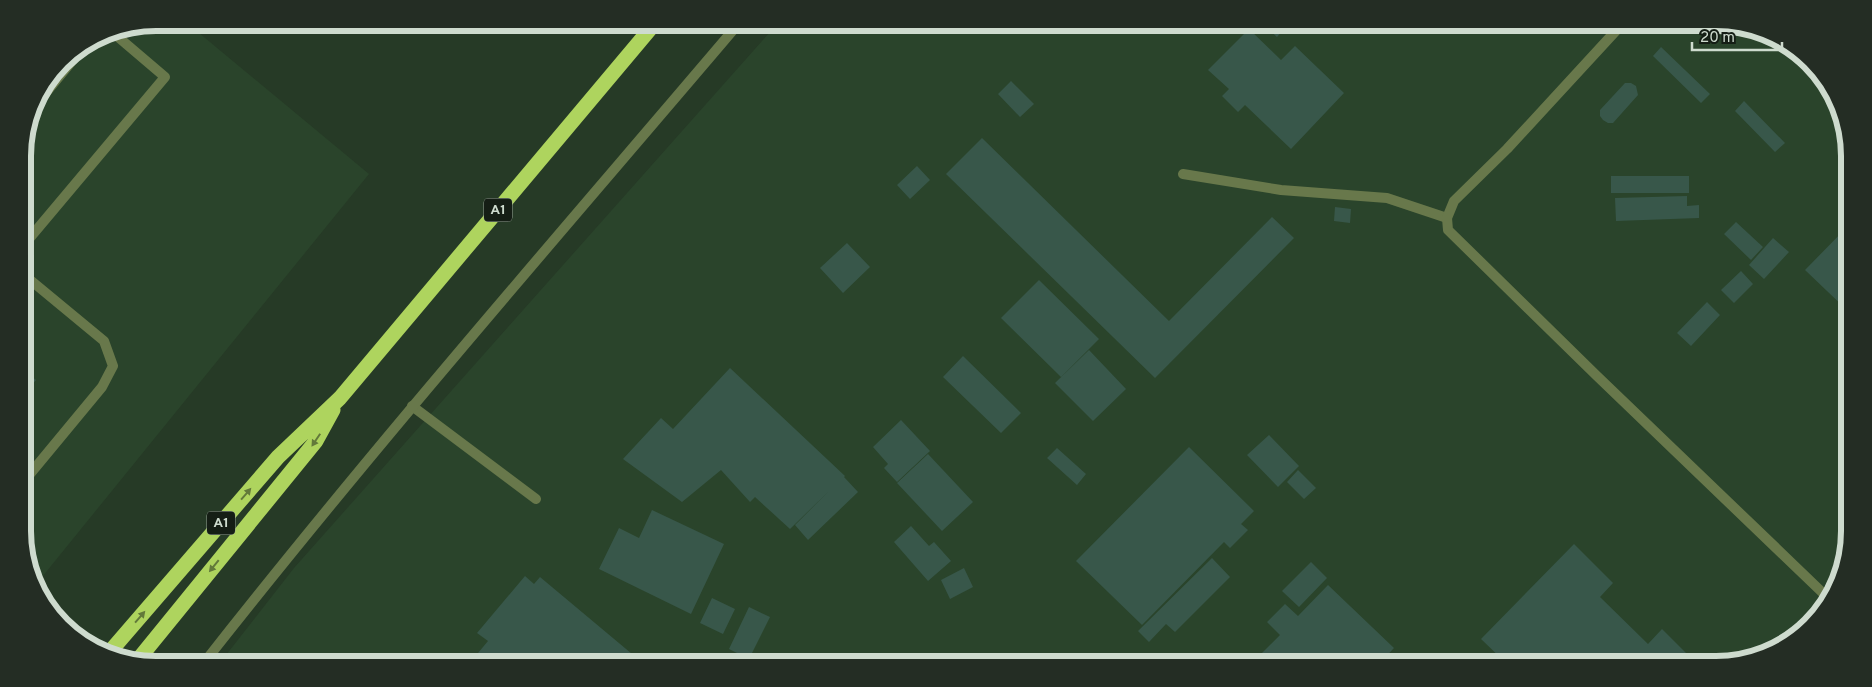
<svg xmlns="http://www.w3.org/2000/svg" width="1872" height="687" viewBox="0 0 1872 687" font-family="Overpass,sans-serif">
  <rect width="100%" height="100%" fill="#263a26"/>
  <path fill="#2a442b" d="M156,23h31l182,151 -331,408 -13,-25 -2,-410 13,-50 32,-41 37,-23z
    M778,23h938l43,7 58,38 31,70 1,393 -7,43 -45,63 -73,27h-1505l75,-96z"/>
  <path fill="#38574a" d="M1261,22h25l2,2 -11,13z
    M1249,29l32,31 14,-14 49,47 -53,56 -46,-44 -7,7 -16,-16 7,-7 -21,-19z
    M1661,47l49,47 -9,9 -48,-47z
    M1806,61l11,7 10,24 -26,-26z
    M1011,81l23,23 -14,13 -22,-23z
    M1625,83h6l5,3 2,9 -25,28h-5l-5,-3 -3,-4v-6z
    M1744,101l41,42 -10,9 -40,-41z
    M982,138l187,183 103,-104 22,21 -139,140 -209,-204z
    M917,166l13,14 -20,19 -13,-14z
    M1611,176h78v17h-78z
    M1687,196v10l12,-1v13l-83,3 -1,-23z
    M1335,207l16,2 -1,14 -16,-2z
    M1736,222l27,25 -12,13 -27,-26z
    M1849,225v87l-44,-42z
    M1773,238l16,14 -25,27 -15,-14z
    M847,243l23,24 -27,26 -23,-25z
    M1741,271l12,13 -19,19 -13,-13z
    M1039,280l60,59 -38,38 -60,-59z
    M1707,302l13,13 -29,31 -14,-13z
    M1089,350l37,39 -33,32 -38,-38z
    M963,356l58,57 -20,20 -58,-56z
    M730,368l115,108 -1,1 14,15 -50,48 -13,-15 34,-34 -39,38 -35,-32 -5,5 -29,-32 -39,32 -59,-43 38,-41 12,11z
    M24,370l12,10 -12,14z
    M901,420l29,31 -33,31 -13,-14 4,-4 -15,-17z
    M1269,435l30,31 -21,21 -31,-32z
    M1189,447l65,64 -13,13 7,6 -18,18 -6,-6 -82,83 -66,-64z
    M1057,448l29,26 -9,11 -30,-27z
    M928,454l45,48 -31,29 -45,-48z
    M1298,470l18,18 -12,11 -17,-17z
    M652,510l72,34 -33,70 -92,-45 20,-41 20,10z
    M911,526l18,20 5,-4 17,19 -23,20 -34,-39z
    M1574,544l39,39 -13,14 48,47 14,-15 35,35h-190l-26,-25z
    M1212,558l18,19 -55,55 -9,-8 -17,18 -11,-11z
    M1311,562l16,16 -28,29 -17,-16z
    M964,568l9,19 -23,12 -9,-19z
    M525,576l9,8 6,-7 104,87h-152l-14,-11 10,-12 -11,-8z
    M1328,585l66,63 -15,16h-128l29,-29 -13,-13 18,-18 13,12z
    M712,598l23,11 -12,25 -23,-11z
    M749,607l21,10 -21,42 -20,-10z"/>
  <g fill="none" stroke-linecap="round" stroke-linejoin="round">
    <path stroke="#68784b" stroke-width="10" d="M34,107l52,-63
      M1183,174l98,16 106,8 60,20
      M23,246l142,-169 -54,-46
      M23,274l81,67 9,25 -11,21 -77,93
      M412,406l124,93"/>
    <path stroke="#68784b" stroke-width="10" d="M1624,22l-117,127 -53,52 -7,17 1,12 149,146 229,220
      M203,664c172,-219 356,-429 537,-642"/>
    <path stroke="#aed45e" stroke-width="15" d="M108,654l170,-197 62,-59 316,-376
      M137,661l179,-220 17,-31"/>
  </g>
  <defs><path id="oneway-solid" d="M-6-.8H1V-3.2L6.5 0L1 3.2V.8H-6Z" transform="scale(1.25)"/></defs>
  <g fill="#62793a">
    <use href="#oneway-solid" transform="translate(316 440) rotate(124)"/>
    <use href="#oneway-solid" transform="translate(246 494) rotate(-49)"/>
    <use href="#oneway-solid" transform="translate(214 566) rotate(129)"/>
    <use href="#oneway-solid" transform="translate(140 617) rotate(-49)"/>
  </g>
  <g text-anchor="middle" dominant-baseline="central" stroke-width="4" stroke-linejoin="round" paint-order="stroke">
    <g fill="#151e15" stroke="#96a296" stroke-width="1">
      <rect x="484" y="198.5" width="28" height="23" rx="4"/>
      <rect x="207" y="511.5" width="28" height="23" rx="4"/>
    </g>
    <g font-size="14" font-weight="bold" fill="#cedbce">
      <text x="498" y="210">A1</text>
      <text x="221" y="523">A1</text>
    </g>
  </g>
  <path d="M0 0H1872V687H0ZM156 31H1716A125 125 0 0 1 1841 156V531A125 125 0 0 1 1716 656H156A125 125 0 0 1 31 531V156A125 125 0 0 1 156 31Z" fill="#242d24" fill-rule="evenodd"/>
  <path fill="none" stroke="#cedbce" stroke-width="6" d="M156 31H1716A125 125 0 0 1 1841 156V531A125 125 0 0 1 1716 656H156A125 125 0 0 1 31 531V156A125 125 0 0 1 156 31Z"/>
  <path d="M1692 42v8h90v-8" fill="none" stroke="#cedbce" stroke-width="2.5"/>
  <text x="1700" y="42" font-size="15" fill="#cedbce" stroke="#151e15" stroke-width="4" paint-order="stroke">20 m</text>
</svg>
